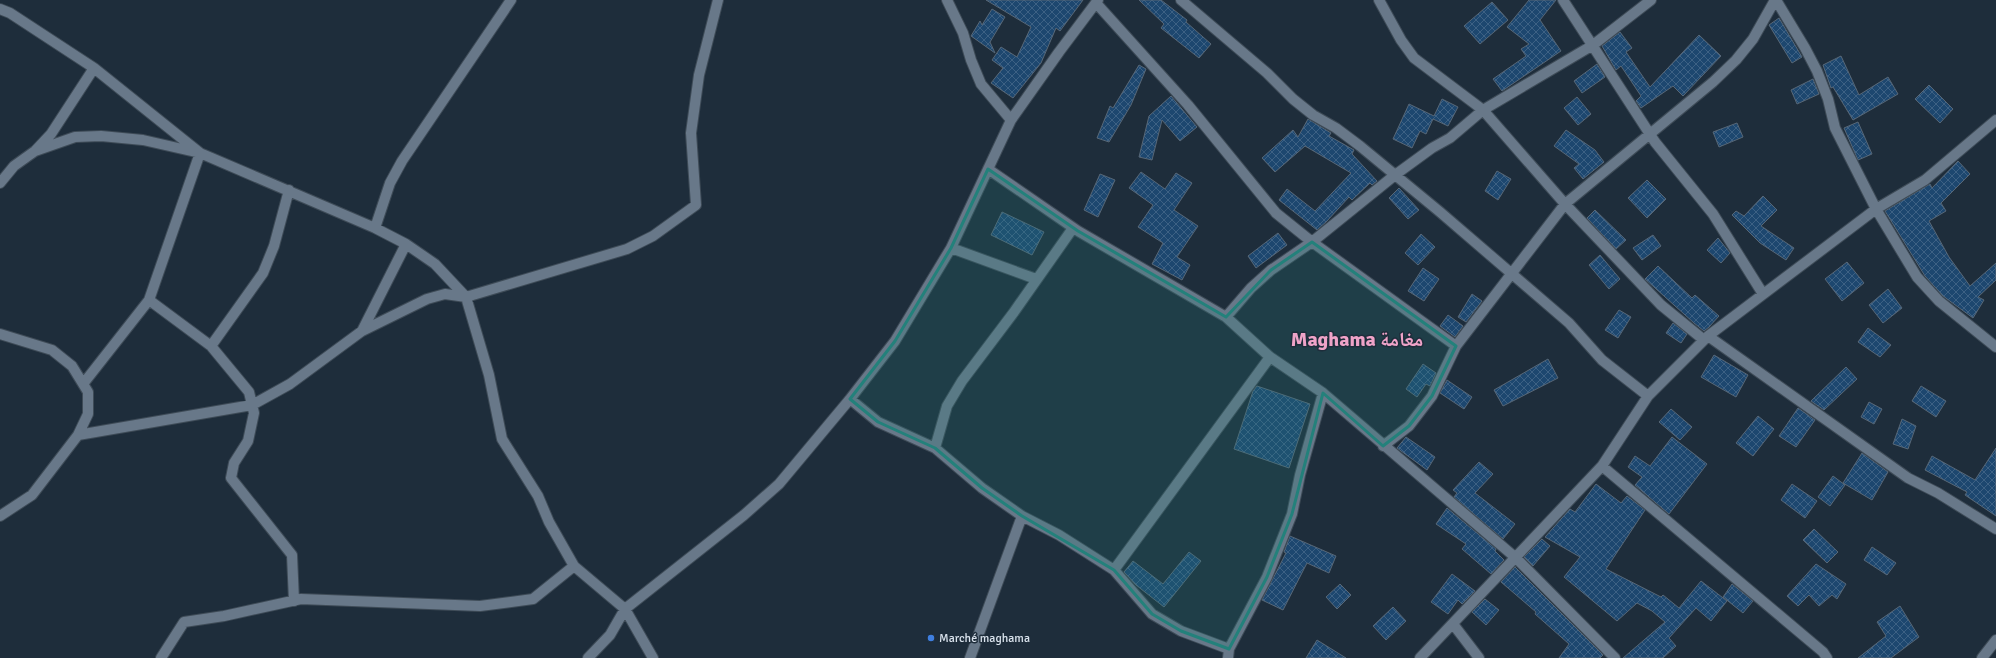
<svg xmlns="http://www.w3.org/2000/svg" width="1996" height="658" viewBox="0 0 1996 658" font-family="Signika,'Noto Naskh Arabic',sans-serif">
  <defs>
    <pattern id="building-cross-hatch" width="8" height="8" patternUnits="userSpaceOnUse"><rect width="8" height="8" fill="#1d476f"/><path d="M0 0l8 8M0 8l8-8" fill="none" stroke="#3d6184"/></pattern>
  </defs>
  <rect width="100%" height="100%" fill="#1e2d3b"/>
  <path fill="url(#building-cross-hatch)" stroke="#576777" d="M986,0h97l-23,31 -4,-3 -15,35 -28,35 -22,-15 12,-15 -11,-8 9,-13 16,10 14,-30z
    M1139,0h22l26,20 -1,2 25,22 -12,14 -38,-30 3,-4z
    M1529,0h27l-16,20 21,31 -59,40 -9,-12 33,-23 -5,-7 8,-5 -22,-17z
    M1492,2l16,18 -28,24 -16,-18z
    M992,9l13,8 -15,25 5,11 -24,-17 9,-15 2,4z
    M1779,18l23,39 -10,6 -23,-38z
    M1620,32l12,16 -6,4 24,35 49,-52 22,21 -38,40 -10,-10 -32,22 -5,-7 5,-5 -20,-30 -5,4 -14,-24z
    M1841,56l18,39 29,-18 10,17 -45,26 -20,-33 -2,1 -8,-23z
    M1597,64l8,13 -23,16 -8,-12z
    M1139,65l7,4 -15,36 -22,37 -12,-4 13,-32 3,2z
    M1813,79l6,15 -22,10 -6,-14z
    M1929,85l24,24 -13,14 -25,-24z
    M1171,96l26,31 -17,14 -18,-21 -10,40 -13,-3 10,-41z
    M1577,97l14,17 -13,11 -14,-17z
    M1442,99l16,8 -10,19 -15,-7 -7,15 -6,-3 -8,17 -19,-9 16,-35 25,12z
    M1308,119l23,14 -2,3 25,14 -2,4 25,27 -5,4 -2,-2 -18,17 -3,-3 -22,24 -10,9 -38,-30 8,-11 28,22 36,-38 -46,-27 -30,26 -13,-14 31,-28 5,7z
    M1858,122l14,32 -14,6 -14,-32z
    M1737,123l6,14 -24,10 -6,-15z
    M1566,130l29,20 9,12 -21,17 -9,-11 5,-4 -25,-18z
    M1958,161l12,13 -29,29 5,8 -17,10 20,36 21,29 26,-23v17l-18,17 6,3 -11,18 -30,-22 -18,-20 -40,-65 45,-27 2,4z
    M1497,171l14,8 -13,21 -13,-9z
    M1141,172l24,17 11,-16 16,10 -18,27 24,16 -21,31 13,8 -8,15 -30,-16 11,-21 -25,-16 15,-22 -24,-17z
    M1100,174l15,6 -17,37 -14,-7z
    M1647,180l19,19 -19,19 -19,-20z
    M1399,188l20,22 -11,9 -19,-21z
    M1763,196l14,14 -16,16 33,22 -8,12 -26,-17 -28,-28 4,-4 8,5z
    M1595,210l31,30 -10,9 -29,-31z
    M1002,212l42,20 -12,23 -41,-20z
    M1278,233l9,12 -31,23 -8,-12z
    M1421,234l14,13 -17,18 -13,-12z
    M1653,235l8,11 -19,14 -9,-12z
    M1718,238l12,15 -9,10 -14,-13z
    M1600,255l20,24 -11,10 -20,-24z
    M1847,262l17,21 -22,18 -17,-22z
    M1658,266l34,32 3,-3 24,21 -10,11 -5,4 -10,-8 -49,-44z
    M1423,268l16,11 -15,22 -16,-10z
    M1888,289l14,19 -19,15 -14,-18z
    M1472,294l10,7 -16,21 -8,-5z
    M1619,310l12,7 -13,21 -13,-8z
    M1448,315l15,11 -8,11 -15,-11z
    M1673,323l14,11 -6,9 -15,-10z
    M1868,328l23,17 -11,12 -22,-15z
    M1714,355l34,20 -12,22 -35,-20z
    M1548,359l10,19 -55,28 -9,-16z
    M1423,364l13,9 -6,13 -4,-2 -9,13 -11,-8z
    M1846,367l11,12 -33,31 -13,-9z
    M1447,380l25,17 -8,12 -24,-16z
    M1257,386l53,18 -21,64 -55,-19 19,-58z
    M1921,386l25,15 -10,16 -24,-16z
    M1869,402l13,7 -8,15 -13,-7z
    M1798,408l17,12 -19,27 -17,-11z
    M1671,409l21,18 -12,13 -21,-18z
    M1758,416l16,13 -21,27 -17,-13z
    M1902,419l14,7 -8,23 -15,-5z
    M1406,437l29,20 -8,13 -30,-22z
    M1672,437l35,27 -38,50 -34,-29 7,-8 -14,-10 7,-11 15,10z
    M1996,448v68l-31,-21 2,-3 -42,-22 7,-14 43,24z
    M1862,453l26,19 -16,28 -29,-17z
    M1479,462l14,12 -18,19 40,31 -12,15 -49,-42 3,-4 -4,-3z
    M1833,476l12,9 -15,21 -12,-9z
    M1596,484l25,19 6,-7 18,14 -39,59 55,28 2,-2 16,13 22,-27 26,20 -16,20 -15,-13 -27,30 7,8 -13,12h-40l42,-36 -13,-11 -15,-8 -20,18 -53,-44 16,-20 -35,-20 25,-28 5,3z
    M1792,484l25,17 -12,17 -24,-18z
    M1447,508l49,41 -1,2 9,9 -13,14 -29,-25 4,-5 -30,-20z
    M1814,529l24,23 -11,11 -24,-23z
    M1290,536l46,20 -7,17 -22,-10 -24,47 -21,-10 24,-47 -2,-1z
    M1542,539l8,7 -17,20 -9,-9z
    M1872,547l24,16 -9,12 -23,-15z
    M1189,552l12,9 -37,46 -28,-22 -12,-13 9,-11 30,23z
    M1816,564l30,20 -9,15 -5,-4 -13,11 -10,-11 -11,11 -11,-10z
    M1515,567l88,88 -3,3h-41l10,-14 -34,-30 1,-2 -35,-30z
    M1452,574l23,17 -13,13 -4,-4 -10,14 -17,-12z
    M1340,584l11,11 -14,14 -11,-12z
    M1732,584l21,17 -10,12 -20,-16z
    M1485,599l14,11 -13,15 -14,-13z
    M1900,606l19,31 -28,21h-33l28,-22 -9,-14z
    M1393,607l13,14 -20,19 -13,-14z
    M1317,640l29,18h-40z"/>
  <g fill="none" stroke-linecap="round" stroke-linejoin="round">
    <defs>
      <path id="minor" d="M947,0l16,33 8,27 10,24 30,36
        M1181,0l86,73 26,26 20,16 23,13 24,18 80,66 129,111 33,37 46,36
        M1379,0l22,40 13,18 69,52 82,94 96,101 43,35
        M1563,0l92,142 58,72 50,80
        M1776,0l29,48 12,23 11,28 7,29 41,81 41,68 22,24 57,46
        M1096,3l92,102 88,108 36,29 144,104
        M0,9l10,4 84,55 106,85 -51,147 -66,84
        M35,151l40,-14 26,-1 42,4 57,13 175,75 31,16 29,20 31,33 23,78 13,64 36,57 11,26 25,44 51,43 28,49
        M988,169l90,62 148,86 44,40 53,36 193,165 99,100
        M0,183l14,-17 21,-15 16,-17 43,-66
        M375,228l15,-45 12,-22 109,-161
        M951,248l85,31
        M149,300l62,46 38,46 5,21 -6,28 -14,22 -3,15 61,77 2,46
        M1226,317l25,-29 20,-18 41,-28 83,-67 37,-27 18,-10 33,-28 110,-65 58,-45
        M362,331l44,-87
        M0,334l52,16 20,16 16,26v22l-10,21 -46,60 -32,21
        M1708,336l200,142 30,15 58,36
        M211,346l52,-73 11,-27 15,-56
        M850,399l28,23 57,26 47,40 40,28 37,19 55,35 38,44 29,17 48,18
        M78,435l174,-30 38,-21 72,-53 65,-32 18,-5 21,3 161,-48 26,-13 43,-31 -5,-72 8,-58 19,-75
        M1383,446l26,-20 23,-30 24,-50 109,-142 148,-122 23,-22 17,-21 22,-39
        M935,448l12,-42 15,-25 52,-69 59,-84
        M1602,466l221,186 4,6
        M1114,570l156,-213
        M1453,624l26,34
        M161,658l23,-36 40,-6 77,-17 179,7 31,-4 22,-3 41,-33
        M588,658l22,-23 15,-26 119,-94 35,-31 71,-85 45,-58 56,-93 60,-128 48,-68 39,-52
        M970,658l52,-142
        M1228,658l1,-9 38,-72 25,-63 8,-39 23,-82
        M1420,658l182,-192 46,-70 60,-60 168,-127 49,-29 71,-60
        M1982,658l14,-18"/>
    </defs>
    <use href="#minor" stroke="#3e4b57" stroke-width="12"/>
    <use href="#minor" stroke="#687889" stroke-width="10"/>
  </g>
  <path fill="#23817b" fill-opacity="0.2" stroke="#23817b" stroke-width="3" stroke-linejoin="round" d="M988,169l90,62 148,86 45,-47 41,-28 144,104 -24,50 -23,30 -26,20 -60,-53 -31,121 -25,63 -38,72 -48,-18 -29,-17 -38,-44 -92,-54 -40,-28 -47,-40 -57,-26 -28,-23 45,-58 56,-93z"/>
  <circle fill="#3f7fe0" stroke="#1e2d3b" stroke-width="1.5" cx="931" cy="638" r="4"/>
  <g text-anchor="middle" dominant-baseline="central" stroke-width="3" stroke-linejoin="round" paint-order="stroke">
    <g font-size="12" fill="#dae3ed" stroke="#1e2d3b" text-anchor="start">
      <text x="939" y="638">Marché maghama</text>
    </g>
    <g font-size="20" font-weight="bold" fill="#efa3c8" stroke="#1e2d3b">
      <text x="1357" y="339">Maghama مغامة</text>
    </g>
  </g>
</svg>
